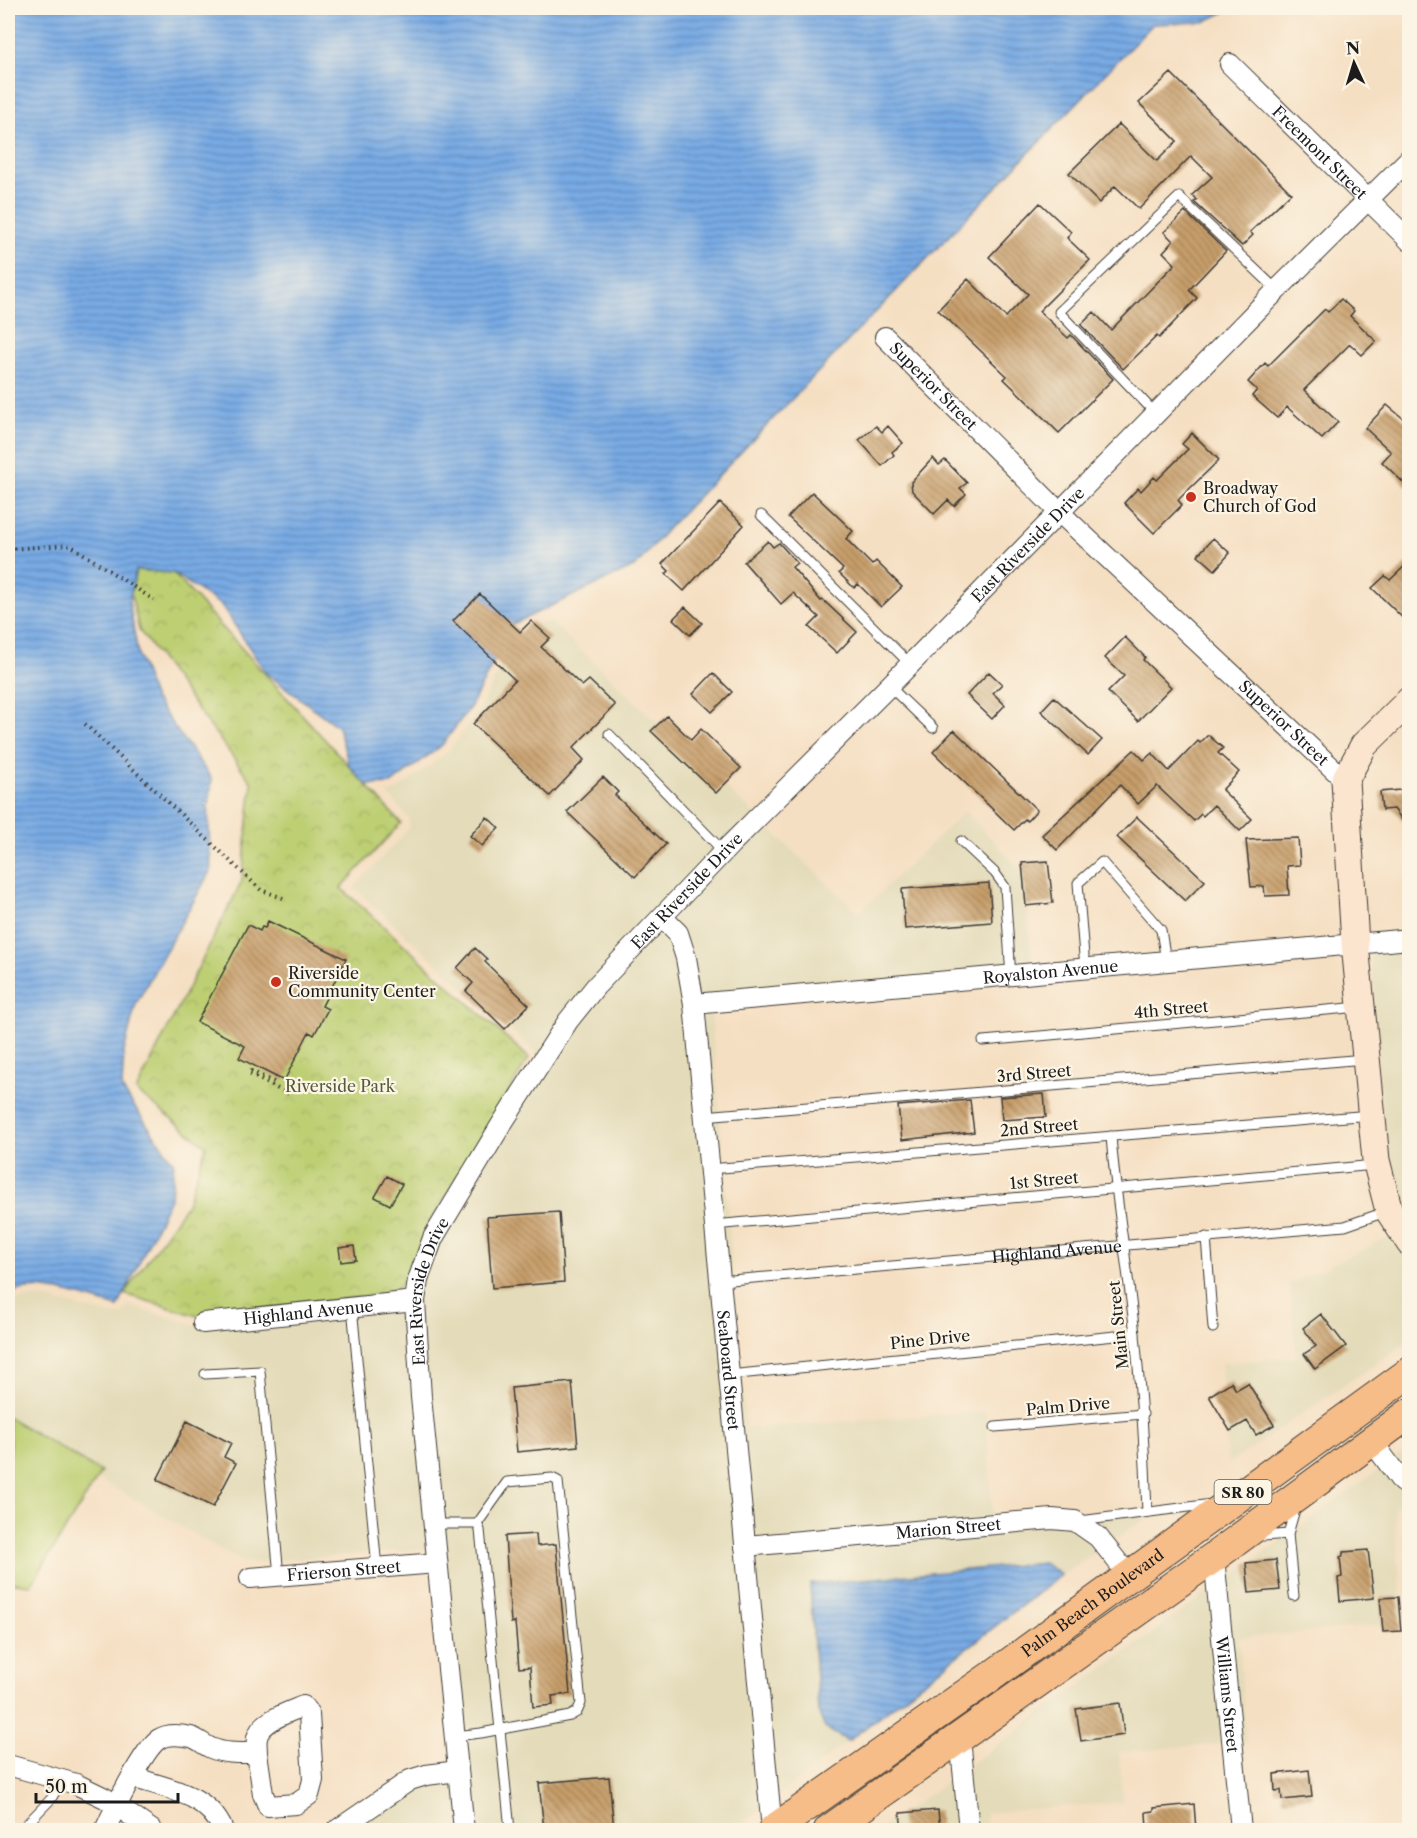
<svg xmlns="http://www.w3.org/2000/svg" width="1417" height="1838" viewBox="0 0 1417 1838" font-family="'Libre Caslon Text',serif">
  <defs>
    <pattern id="park-crowns" width="20" height="18" patternUnits="userSpaceOnUse" patternTransform="scale(1.5)"><rect width="20" height="18" fill="#bdcf73"/><path d="M2 6a3 3 0 1 1 6 0M12 15a3 3 0 1 1 6 0" fill="none" stroke="#a2b163"/></pattern>
    <pattern id="water-rules" width="6" height="5" patternUnits="userSpaceOnUse" patternTransform="scale(1.5)"><rect width="6" height="5" fill="#78aae4"/><path d="M0 2.5h6" fill="none" stroke="#628ab8"/></pattern>
    <pattern id="building-back-hatch" width="6" height="6" patternUnits="userSpaceOnUse" patternTransform="scale(1.5)"><rect width="6" height="6" fill="#c79e6a"/><path d="M-1 5l2 2M0 0l6 6M5-1l2 2" fill="none" stroke="#a18056"/></pattern>
  </defs>
  <rect width="100%" height="100%" fill="#fcf5e5"/>
  <filter id="ink" filterUnits="userSpaceOnUse"><feTurbulence type="fractalNoise" baseFrequency=".0167" numOctaves="2"/><feDisplacementMap in="SourceGraphic" scale="12" xChannelSelector="R" yChannelSelector="G"/><feConvolveMatrix kernelMatrix="1 2 1 2 8 2 1 2 1" color-interpolation-filters="sRGB"/></filter>
  <filter id="wash" filterUnits="userSpaceOnUse"><feTurbulence type="fractalNoise" baseFrequency=".008" numOctaves="4" result="noise"/><feDisplacementMap in="SourceGraphic" scale="24" xChannelSelector="R" yChannelSelector="G"/><feGaussianBlur stdDeviation="1.35" result="paint"/><feColorMatrix in="noise" values="0 0 0 0 0 0 0 0 0 0 0 0 0 0 0 0 0 1.4 0 .05"/><feComposite in="paint" operator="in"/></filter>
  <g filter="url(#wash)">
    <rect width="100%" height="100%" fill="#f5dfc2"/>
    <path fill="#e4dbba" d="M551,622l308,291 106,-102 60,63 7,101 -322,25 36,429 240,-18 7,114 162,-12 -94,62 -17,-12 -219,165 23,13 -114,89h-393l119,-69 -33,-212 -183,14 -147,-85 4,-6 -93,-55v-111l11,-7 21,-2 76,19 7,-2 5,-9 74,22 197,-28 17,-21 121,-222 -3,-5 -180,-163 55,-60v-9l-22,-26 9,-2 53,-40 29,-40 41,-79 18,-9z
      M1409,946v277l-15,-30 -13,-81 -11,-163z
      M1393,1235l16,27v79l-181,123 -7,-101 76,-6 -7,-73z
      M1409,1448v58l-15,1 9,116 -164,15 7,104 -127,10 4,50 -137,11v17h-107z"/>
    <path fill="#bdcf73" stroke="#6c7648" stroke-width="1.5" d="M8,1417l93,55 -70,113 -23,-3v-123l2,-8z"/>
    <path fill="url(#park-crowns)" stroke="#6c7648" stroke-width="1.5" d="M136,570l37,3 228,250 -60,65 188,170 -105,174 -14,40 -17,21 -192,24 -77,-23 63,-90 19,-58 -70,-55 106,-210 10,-98 -113,-153 -8,-36z"/>
    <path fill="url(#water-rules)" stroke="#4a6380" stroke-width="1.5" d="M8,8h1225l-29,14 -51,2 -484,503 -33,39 -123,58 -42,82 -29,39 -51,39 -23,1 -7,-5 -12,-15 -11,-38 -72,-54 -44,-67 -49,-33 -37,-3 -7,32 9,52 15,43 59,82 -4,29 3,62 -75,134 -12,47 -2,38 52,74 -3,33 -53,111c-31,-8 -83,-29 -110,-12z
      M1044,1563l17,12 -213,166 -23,-13 -7,-17 -8,-127z"/>
    <g id="blocks">
      <path fill="url(#building-back-hatch)" d="M1171,73l120,120 -41,39 3,3 -11,11 -48,-44 3,-2 -5,-5 20,-18 -21,-21 -52,53 -24,-23 -16,17 -30,-30 50,-49 38,37 20,-20 -38,-38z
        M1040,203l31,29 -4,6 23,22 -51,51 29,27 3,-3 42,44 -54,54 -55,-54 3,-3 -69,-66 30,-31 38,38 22,-23 -39,-37z
        M1185,212l41,39 -37,39 8,8 -38,40 -2,-2 -34,33 -42,-44 13,-13 17,18 64,-66 -12,-12 10,-11 -9,-9z
        M1341,299l13,12 -4,5 26,25 -14,14 -12,-11 -46,46 34,32 -16,17 -35,-32 -10,11 -25,-22 5,-6 -9,-8 17,-19 3,3 57,-57 3,3z
        M1387,405l23,19v65l-28,-27 9,-10 -26,-24z
        M876,426l6,6 6,-6 15,17 -11,9 2,3 -12,11 -23,-26z
        M1192,433l27,27 -41,40 4,5 -28,28 -30,-30 14,-15 3,3 13,-14 3,3 31,-31 -6,-5z
        M933,458l6,7 6,-5 22,23 -7,5 6,6 -12,12 -6,-6 -14,14 -22,-23 -1,-9z
        M812,492l41,39 -7,8 26,26 4,-4 26,26 -21,20 -23,-23 -4,4 -15,-15 4,-4 -55,-52z
        M720,503l24,22 -60,66 -18,-17 3,-3 -7,-7z
        M1213,538l17,15 -15,17 -17,-15z
        M768,541l5,6 6,-4 18,20 -5,4 29,34 2,-1 34,32 -20,21 -28,-26 10,-10 -26,-24 -12,11 -37,-42z
        M1410,561v64l-38,-37 13,-12 5,4z
        M480,594l40,38 11,-11 19,17 -9,9 41,39 7,-6 26,25 -42,43 11,12 -34,36 -77,-72 42,-44 -62,-59z
        M685,607l17,16 -12,12 -17,-16z
        M1125,637l20,20 -2,3 28,27 -33,34 -30,-29 16,-16 -19,-18z
        M989,672l13,12 -9,9 12,12 -13,14 -25,-24z
        M713,673l19,19 -20,20 -19,-18z
        M1054,697l48,43 -14,15 -47,-44z
        M667,716l24,24 10,-11 40,39 -25,25 -65,-62z
        M954,730l83,80 -10,11 -2,-2 -11,11 -81,-78z
        M1208,735l15,13 -5,5 21,19 -17,18 30,29 -12,12 -26,-26 -11,11 -2,-2 -7,7 -37,-35 -19,18 -18,-19 -63,65 -15,-15 92,-85 10,10 8,-7 17,18 29,-30 2,2z
        M603,777l15,15 -3,3 51,49 -31,33 -68,-65z
        M1410,789v41l-16,-21 -12,1 -2,-18z
        M487,817l12,11 -17,18 -12,-10z
        M1137,817l68,64 -20,20 -68,-64z
        M1298,838l2,27 -13,1 2,29 -24,1 -1,-10 -13,1 -5,-47z
        M1048,861l5,42 -27,3 -4,-43z
        M989,883l3,39 -87,7 -3,-40z
        M268,921l78,38 -24,47 6,3 -14,26 -5,-3 -25,49 -45,-23 6,-12 -48,-24 51,-97 12,6 2,-4 3,1z
        M475,948l12,11 -2,3 44,43 -24,24 -39,-38 7,-8 -16,-15z
        M1044,1094l2,23 -44,3 -2,-23z
        M970,1100l4,32 -72,8 -4,-34z
        M387,1176l15,8 -12,21 -15,-8z
        M559,1212l5,70 -72,6 -5,-71z
        M354,1246l2,14 -15,2 -2,-14z
        M1321,1314l25,32 -31,23 -11,-15 12,-8 -13,-18z
        M572,1382l6,64 -61,6 -6,-64z
        M1231,1382l5,8 12,-7 26,42 -18,10 -9,-14 -17,10 -21,-35z
        M187,1421l44,22 -7,14 12,6 -23,44 -56,-27z
        M536,1534l1,12 19,-2 14,150 -18,2 1,9 -20,2 -3,-40 -11,1 -4,-46 -4,1 -6,-87z
        M1368,1550l6,48 -34,3 -2,-23 4,-1 -2,-20 3,-1v-4z
        M1276,1560l4,30 -31,3 -3,-30z
        M1398,1597l3,34 -18,1 -3,-34z
        M1120,1703l4,32 -43,6 -5,-32z
        M1309,1770l3,27 -30,3 -1,-10 -6,1 -1,-17z
        M609,1777l5,53h-70l-5,-47z
        M1194,1804l2,26h-49l-1,-18 8,-1v-3z
        M938,1810l2,20h-38l-2,-17z"/>
    </g>
  </g>
  <g filter="url(#ink)">
    <use href="#blocks" fill-opacity="0" stroke="#3d3935" stroke-width="1.5"/>
    <g fill="none" stroke-linecap="round" stroke-linejoin="round">
      <defs>
        <g id="lane">
          <path d="M1156,414l-97,-102 120,-115 98,93"/>
          <path d="M761,515l149,149"/>
          <path d="M889,686l44,42"/>
          <path d="M609,734l115,118"/>
          <path d="M961,841l34,32 10,14 6,90"/>
          <path d="M1085,968l-7,-85 24,-21 59,68 5,31"/>
          <path d="M983,1041l377,-34"/>
          <path d="M704,1116l660,-57"/>
          <path d="M1111,1136c5,67 17,132 24,199 6,59 10,118 12,177"/>
          <path d="M709,1169l662,-54"/>
          <path d="M714,1225l661,-60"/>
          <path d="M1206,1237l7,91"/>
          <path id="s1" d="M720,1281l625,-55 43,-15"/>
          <path d="M352,1307l25,261"/>
          <path d="M205,1374l55,-3 19,205"/>
          <path d="M729,1375l406,-41"/>
          <path d="M995,1427l148,-13"/>
          <path d="M1080,1521l132,-17"/>
          <path d="M434,1524h43l3,6 30,300"/>
          <path d="M1257,1531l7,5 24,-2 8,-28"/>
          <path d="M1288,1534l6,62"/>
          <path d="M455,1736l26,-3 89,-17 7,-4 4,-9 -23,-222 -6,-3 -45,4 -30,42"/>
          <path d="M21,1830l30,-31 11,-19"/>
        </g>
        <g id="street">
          <path id="s2" d="M1230,64l180,177"/>
          <path id="s3" d="M885,337l174,175 286,268"/>
          <path id="s4" d="M663,918l15,15 8,25 8,46 78,826"/>
          <path id="s5" d="M694,1004l716,-65"/>
          <path id="s6" d="M203,1323l212,-22"/>
          <path d="M1372,1441l30,41 8,4"/>
          <path id="s7" d="M745,1546l307,-27 23,2 23,16 31,39"/>
          <path id="s8" d="M1214,1557l27,273"/>
          <path id="s9" d="M250,1578l187,-15"/>
          <path d="M960,1738l9,92"/>
          <path d="M8,1765l68,19 29,14 47,32"/>
          <path d="M132,1777c36,12 75,16 91,53"/>
          <path d="M105,1830c8,-18 39,-82 54,-91 10,-6 22,-4 32,-2 7,2 13,8 20,11 14,6 30,5 46,5l6,41 5,12 28,-2 13,-9 4,-15 -4,-66 -6,-8c-14,6 -43,15 -46,32 -1,5 0,10 0,15"/>
          <path d="M337,1830l73,-50 16,-5 32,-4"/>
          <path id="s10" d="M464,1830l-43,-433 -6,-96 3,-21 15,-42 68,-113 67,-104 28,-35 135,-142 158,-158 388,-396 133,-132"/>
        </g>
        <path id="secondary" d="M1410,700l-46,45 -19,35 10,164 21,216 13,51 21,32"/>
        <g id="primary">
          <path id="s11" d="M773,1830l220,-155 417,-303"/>
          <path d="M829,1830l385,-273 196,-144"/>
        </g>
      </defs>
      <use href="#lane" stroke="#3d3935" stroke-width="11"/>
      <use href="#street" stroke="#3d3935" stroke-width="22"/>
      <use href="#secondary" stroke="#3d3935" stroke-width="29"/>
      <use href="#primary" stroke="#3d3935" stroke-width="32"/>
      <path stroke="#3d3935" stroke-width="4" stroke-dasharray="1.5 4.5" stroke-linecap="butt" d="M8,549l62,-4 84,55
        M85,724l176,166 22,8
        M277,1077l-3,5 -23,-11 -2,3 39,20"/>
      <use href="#lane" stroke="#fff" stroke-width="9"/>
      <use href="#street" stroke="#fff" stroke-width="20"/>
      <use href="#secondary" stroke="#fce5cf" stroke-width="27"/>
      <use href="#primary" stroke="#f7bd88" stroke-width="30"/>
    </g>
  </g>
  <g fill="#c8321e" stroke="#fcf5e5" stroke-width="2">
    <circle cx="1191" cy="497" r="6"/>
    <circle cx="276" cy="982" r="6"/>
  </g>
  <g text-anchor="middle" dominant-baseline="central" stroke-width="4.5" stroke-linejoin="round" paint-order="stroke">
    <rect fill="#fcf5e5" stroke="#5f5d58" stroke-width="1.5" x="1214.5" y="1480" width="57" height="24" rx="4.5"/>
    <g font-size="15" font-weight="bold" fill="#1c1c1c">
      <text x="1243" y="1492">SR 80</text>
    </g>
    <g font-size="16" fill="#1c1c1c" stroke="#fcf5e5">
      <text stroke="none"><textPath href="#s2" startOffset="126">Freemont Street</textPath></text>
      <text stroke="none"><textPath href="#s3" startOffset="69">Superior Street</textPath></text>
      <text stroke="none"><textPath href="#s10" startOffset="1515">East Riverside Drive</textPath></text>
      <text stroke="none"><textPath href="#s3" startOffset="555">Superior Street</textPath></text>
      <text stroke="none"><textPath href="#s10" startOffset="1029">East Riverside Drive</textPath></text>
      <text stroke="none"><textPath href="#s5" startOffset="358">Royalston Avenue</textPath></text>
      <text transform="translate(1171 1009) rotate(-5)">4th Street</text>
      <text transform="translate(1034 1073) rotate(-5)">3rd Street</text>
      <text transform="translate(1039 1127) rotate(-5)">2nd Street</text>
      <text transform="translate(1044 1180) rotate(-5)">1st Street</text>
      <text stroke="none"><textPath href="#s1" startOffset="338">Highland Avenue</textPath></text>
      <text stroke="none"><textPath href="#s10" startOffset="543">East Riverside Drive</textPath></text>
      <text stroke="none"><textPath href="#s6" startOffset="106">Highland Avenue</textPath></text>
      <text transform="translate(1118 1325) rotate(-96)">Main Street</text>
      <text transform="translate(930 1339) rotate(-6)">Pine Drive</text>
      <text stroke="none"><textPath href="#s4" startOffset="462">Seaboard Street</textPath></text>
      <text transform="translate(1068 1406) rotate(-5)">Palm Drive</text>
      <text stroke="none"><textPath href="#s7" startOffset="204">Marion Street</textPath></text>
      <text stroke="none"><textPath href="#s9" startOffset="94">Frierson Street</textPath></text>
      <text stroke="none"><textPath href="#s11" startOffset="392">Palm Beach Boulevard</textPath></text>
      <text stroke="none"><textPath href="#s8" startOffset="138">Williams Street</textPath></text>
    </g>
    <g font-size="16" fill="#1c1c1c" stroke="#fcf5e5" text-anchor="start">
      <text x="1203" y="488">Broadway<tspan x="1203" dy="18">Church of God</tspan></text>
      <text x="288" y="973">Riverside<tspan x="288" dy="18">Community Center</tspan></text>
    </g>
    <g font-size="16" fill="#545b3a" stroke="#fcf5e5">
      <text x="340" y="1086">Riverside Park</text>
    </g>
  </g>
  <rect width="1417" height="1838" fill="none" stroke="#fcf5e5" stroke-width="30"/>
  <g transform="translate(1354 63) rotate(356)" stroke="#fcf5e5" stroke-width="4.5" paint-order="stroke">
  <path d="M0-4.5L10 22L0 15L-10 22Z" fill="#1c1c1c"/>
  <text y="-9" font-size="16" font-weight="bold" text-anchor="middle" fill="#1c1c1c">N</text>
  </g>
  <path d="M36 1793v9h142v-9" fill="none" stroke="#1c1c1c" stroke-width="3"/>
  <text x="45" y="1793" font-size="18" fill="#1c1c1c" stroke="#fcf5e5" stroke-width="4.5" paint-order="stroke">50 m</text>
</svg>
